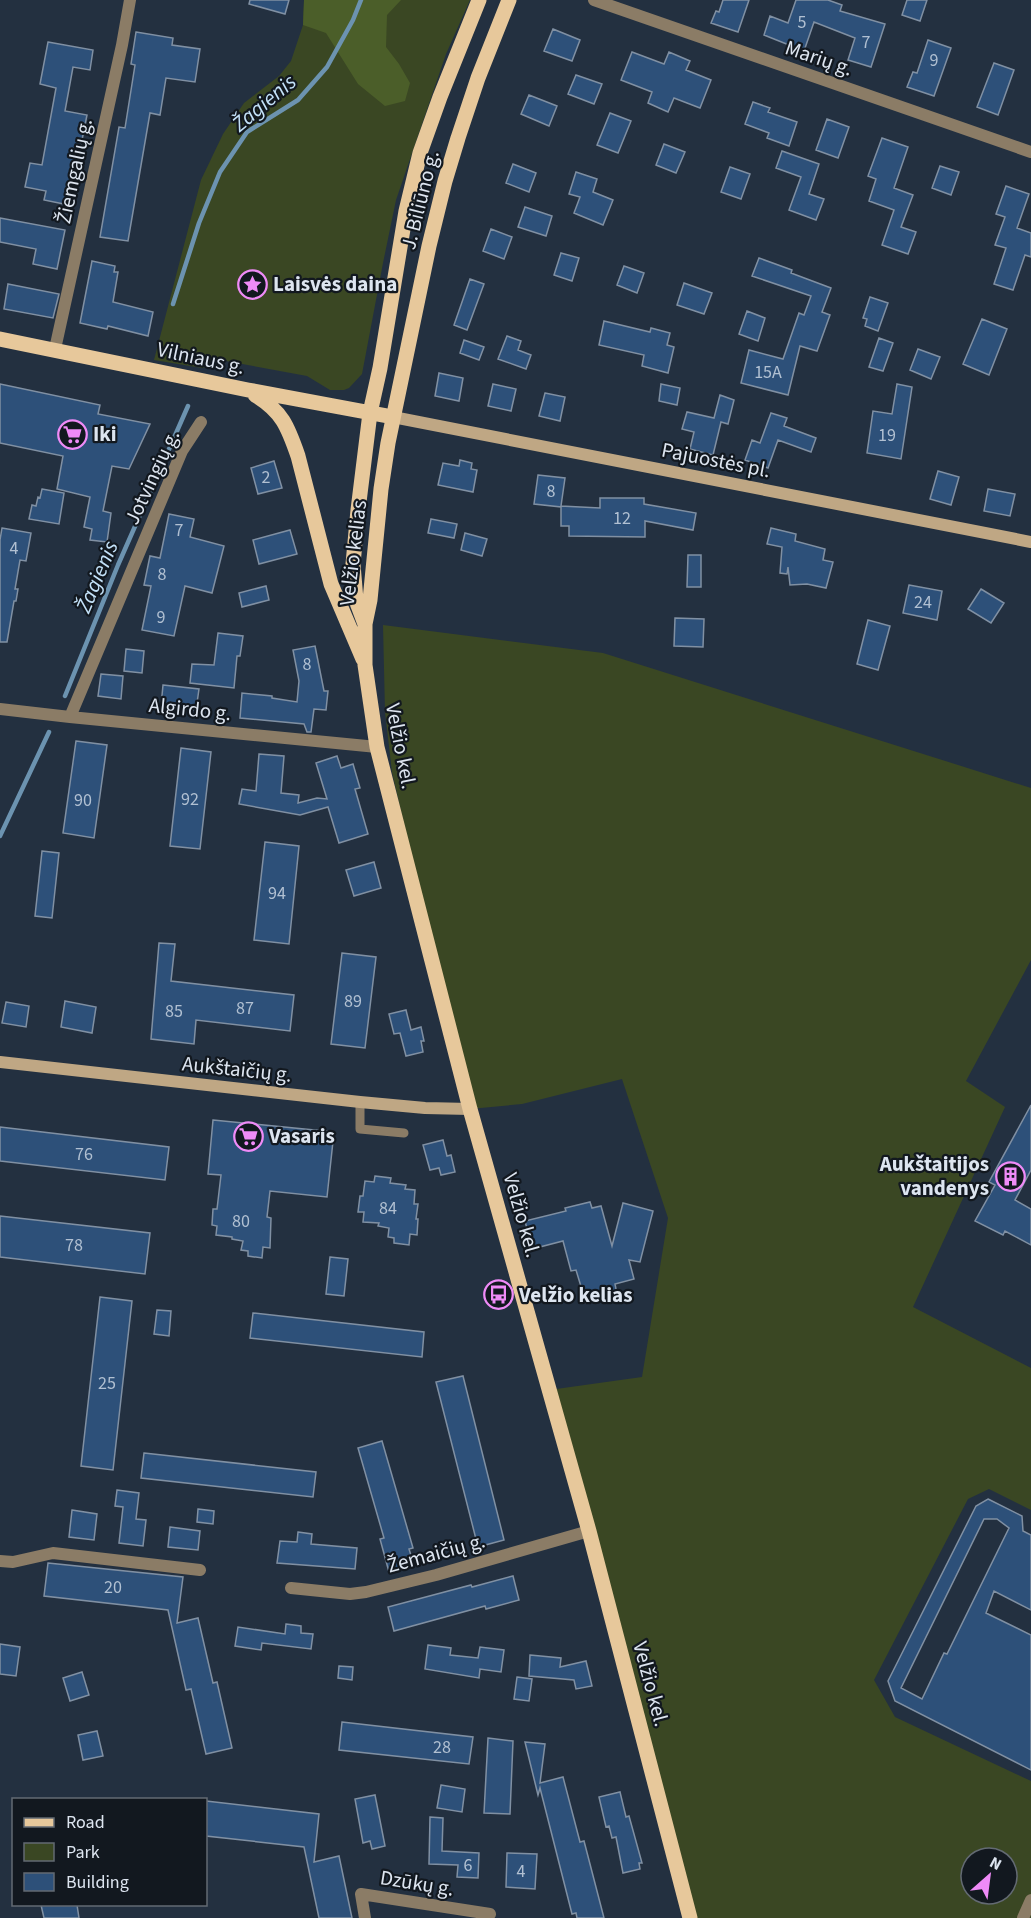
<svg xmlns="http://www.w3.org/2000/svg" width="1031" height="1918" viewBox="0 0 1031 1918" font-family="'Source Sans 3',sans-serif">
  <rect width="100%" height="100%" fill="#233040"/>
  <path fill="#3a4723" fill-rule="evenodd" d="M304,0h166l-24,54 -50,146 -13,63 -21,111 -13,14 -5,2h-14l-23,-14 -81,-15 -24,7 -48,-8 47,-180 22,-46 21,-31 35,-27 12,-15 12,-36z
    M383,625l220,28 428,135v172l-65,121 39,26 -92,200 118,61v142l-42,-21 -21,10 -94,181 21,37 136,64v137h-345l-137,-528 93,-13 26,-159 -46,-139 -100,25 -52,5 -78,-337 -7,-60zM971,1858h36v36h-36z"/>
  <path fill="#4b5e29" d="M304,0h97l-14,15 -1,32 13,17 11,19 -5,18 -20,5 -27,-22 -32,-51 -23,-8z"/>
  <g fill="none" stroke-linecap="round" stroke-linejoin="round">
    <path stroke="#6c93b0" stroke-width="4.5" d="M173,304l26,-81 21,-51 27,-40 51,-32 29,-33 26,-47 8,-20
      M65,696l53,-131 70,-159
      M0,836l49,-104"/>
  </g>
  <path fill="#2d5079" stroke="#8090a3" stroke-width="1.5" fill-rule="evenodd" d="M250,0h39l-4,14 -36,-10z
    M723,0h26l-11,32 -27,-9 5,-12 3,1z
    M796,0h32l14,5 -2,6 45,13 -14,43 -23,-7 7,-22 -41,-16 -10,29 -40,-16 6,-19 18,7z
    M907,0h20l-7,21 -18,-6z
    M553,29l27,11 -8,21 -28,-10z
    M136,32l37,6 -1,7 28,4 -5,33 -29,-4 -6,37 -10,-2 -22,128 -28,-4 19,-110 6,1 10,-63 -4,-1z
    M928,40l23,8 -17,48 -27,-9 6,-15 4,1z
    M48,42l45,8 -3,20 -17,-3 -8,44 22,4 -18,90 -25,-5 2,-9 -21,-4 5,-24 12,2 14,-77 -16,-4z
    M632,52l32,12 5,-12 21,9 -4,9 25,10 -11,28 -26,-10 -6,14 -20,-9 4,-11 -31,-12z
    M994,63l20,7 -16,45 -21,-8z
    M576,75l26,9 -8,20 -26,-10z
    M529,95l28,11 -8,20 -28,-12z
    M753,102l17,6 -2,4 29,10 -8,24 -22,-8 2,-5 -24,-9z
    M610,113l21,8 -13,32 -21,-8z
    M827,119l22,8 -11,31 -22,-8z
    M882,138l26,9 -14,41 19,7 -12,32 15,5 -8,22 -26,-9 12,-35 -25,-9 7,-22 -8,-3z
    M664,144l21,8 -9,21 -20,-8z
    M782,151l37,13 -10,30 15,5 -8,21 -27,-10 12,-33 -25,-9z
    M513,164l23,9 -7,19 -23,-9z
    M940,166l19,6 -8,23 -19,-7z
    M730,167l20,7 -9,25 -20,-7z
    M576,172l21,7 -4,13 20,8 -10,25 -29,-12 6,-16 -11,-3z
    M1006,186l23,8 -12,34 14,5v24l-6,-2 -12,35 -19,-6 12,-36 -11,-3 10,-28 -9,-3z
    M525,207l27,9 -6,20 -28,-9z
    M0,218l65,12 -8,39 -24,-5 3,-15 -36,-7z
    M491,229l21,8 -8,22 -21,-8z
    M561,253l18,5 -7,23 -18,-6z
    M759,258l33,12 -1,3 40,15 -9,24 8,3 -13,36 -17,-5 -12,49 -47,-12 8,-33 34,9 16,-46 5,2 7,-19 -59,-20z
    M92,261l23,5 -1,6h4l-5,30 40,10 -5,24 -40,-10 -1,3 -27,-6z
    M624,266l20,7 -7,20 -20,-8z
    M470,279l14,5 -17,46 -13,-5z
    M684,283l28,10 -8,21 -27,-9z
    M8,284l51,10 -6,24 -49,-9z
    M870,297l18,6 -10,28 -13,-5 2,-7 -4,-1z
    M747,311l18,7 -7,23 -19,-7z
    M982,319l25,10 -18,46 -26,-11z
    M604,321l46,11 1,-4 19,5 -3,12 7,2 -6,26 -26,-7 2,-11 -45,-10z
    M507,336l14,5 -3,9 13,5 -5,14 -28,-10z
    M879,338l14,5 -10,28 -14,-4z
    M464,340l20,7 -5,13 -19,-7z
    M918,349l22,8 -9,22 -21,-9z
    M439,373l24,5 -4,23 -24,-5z
    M0,384l100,21 -2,9 52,10 -21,45 -17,-3 -9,45 8,2 -4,29 -17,-2 2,-11 -8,-2 6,-30 -33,-8 6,-33 -63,-13z
    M493,384l23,5 -5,22 -23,-5z
    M661,384l19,4 -3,17 -18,-4z
    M897,384l15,3 -11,72 -34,-6 6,-42 19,3z
    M545,393l20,4 -5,24 -21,-5z
    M720,395l14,5 -6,24 -7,-2 -8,33 -23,-6 4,-17 -12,-3 5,-17 27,6z
    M771,413l16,5 -3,8 32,12 -5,14 -33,-12 -10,28 -23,-8 7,-20 8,3z
    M460,460l12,3 -1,6 6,1 -4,22 -35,-7 5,-22 16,3z
    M274,461l8,27 -24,6 -7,-26z
    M938,471l21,6 -8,28 -21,-6z
    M538,475l27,3 -4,28 39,2v-10h44v6l52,9 -3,17 -48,-9v16l-76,-1v-10h-8v-19l-27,-3z
    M42,489l22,4 -5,31 -30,-5 3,-14 4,1 2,-9 2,1z
    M988,489l27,5 -5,22 -26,-5z
    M169,514l25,5 -4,18 34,9 -12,47 -27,-7 -11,50 -32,-6 9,-44 -7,-1 6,-29 10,2z
    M431,519l26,5 -3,14 -26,-5z
    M2,528l29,5 -5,28 -6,-1 -5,29h3l-2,12h-2l-7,41h-7v-102z
    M771,528l25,6 -1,7 30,8 -2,11 10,2 -7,26 -19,-4 -17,1 -2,-18 -1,7 -7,-1 2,-26 -15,-3z
    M290,530l7,24 -38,10 -6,-24z
    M465,533l22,6 -5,17 -21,-6z
    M688,555h13v32h-14z
    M909,585l33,6 -5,29 -34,-7z
    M266,586l3,14 -27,7 -3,-14z
    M981,589l23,14 -13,20 -23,-14z
    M675,618l29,1 -1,28 -29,-1z
    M868,620l22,6 -12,44 -21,-6z
    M218,633l25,3 -3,20h-3l-3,32 -44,-5 2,-19 22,1z
    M315,646l9,45h4l-2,19 -12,-1 -3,23h-4l-3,-8 -64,-6 2,-25 30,3v2l25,4 2,-21 -6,-31z
    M126,649l18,2 -2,22 -18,-2z
    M101,674l22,2 -2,23 -23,-3z
    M163,685l36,4 -3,21 -35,-4z
    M76,741l31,4 -13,93 -31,-5z
    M181,748l30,4 -11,97 -30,-3z
    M259,754l25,2 -3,37 18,2 -1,8 19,-5 10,1 -11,-36 21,-7 4,12 12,-4 7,24 -5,1 13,45 -29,9 -11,-36 -28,8 -61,-11 3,-15 14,2z
    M265,842l34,4 -10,98 -35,-4z
    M42,851l17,2 -7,65 -17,-2z
    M374,862l7,26 -27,8 -8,-26z
    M159,943l16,1 -4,37 123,14 -4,36 -94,-11 -2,24 -43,-5z
    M342,953l34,4 -11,91 -34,-4z
    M65,1001l31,6 -4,26 -31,-6z
    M6,1002l23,4 -3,21 -24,-4z
    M406,1010l5,20 10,-3 3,14h-3l2,11 -17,4 -6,-23 -6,1 -5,-20z
    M1031,1105v65l-16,30 16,9v36l-26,-14 -2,4 -28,-14 20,-36 -6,-3z
    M213,1120l121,12 -7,65 -57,-6 -3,26 4,1 -1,30 -7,-1 -1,11 -14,-2v-5l-7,-1 2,-9 -11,-2v-2l-16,-2 1,-9 -5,-1 1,-16h4l4,-34 -13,-1z
    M0,1127l169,20 -4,33 -165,-19z
    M443,1140l4,16 4,-1 4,17 -14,3 -2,-7 -9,2 -7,-25z
    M375,1176l16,2 -1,5 16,2 -1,4 10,1 -1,14h4l-2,15h2l-1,16 -7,-1 -1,11 -15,-2v-5l-6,-1 1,-9 -11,-2 1,-3 -16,-1 1,-10h-6l2,-16h3l2,-15 9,1z
    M590,1202l2,6 9,-2 11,40 11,-43 30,8 -13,51 -11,-2 5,19 -19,5 2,10 -31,9 -10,-33 -5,1 -8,-30 -31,8 -7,-28 41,-10 -1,-3z
    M0,1216l150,17 -5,41 -145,-17z
    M330,1257l18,2 -4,37 -18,-2z
    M100,1297l32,4 -19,169 -32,-4z
    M157,1310l14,1 -2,25 -15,-2z
    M253,1313l171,19 -2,25 -172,-19z
    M463,1376l41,164 -26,7 -42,-165z
    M382,1441l31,107 -4,1 5,16 -25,7 -9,-33 4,-1 -26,-90z
    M144,1453l172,19 -3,25 -172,-19z
    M117,1490l22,3 -3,26 10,1 -3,26 -24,-3 4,-36 -8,-1z
    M988,1499l34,17 1,15 8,4v75l-37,-19 -8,22 45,22v135l-136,-69 -7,-20 88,-175zM984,1519h13l12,9 -62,126 -3,-1 -22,46 -21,-11z
    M198,1509l16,2 -1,13 -16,-2z
    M72,1510l25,4 -3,26 -25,-3z
    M170,1527l30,4 -2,19 -30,-3z
    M298,1532l14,2 -1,10 46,4 -2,21 -78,-6 3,-22 17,1z
    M48,1563l135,14 -6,46 21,-5 15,65 4,-1 15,66 -26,6 -15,-65 -5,1 -18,-80 -124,-14z
    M513,1576l6,24 -33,9 -1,-3 -91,25 -6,-24 83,-22 1,2z
    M286,1624l15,2v7l12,1 -2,15 -49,-6 -1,7 -26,-4 3,-19 47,7z
    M0,1644l20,3 -4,29 -16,-2z
    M428,1645l23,3 -1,7 28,3 2,-11 24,3 -3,22 -21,-3 -1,9 -54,-9z
    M530,1655l31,3 -1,9 26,-6 6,25 -16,3 -2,-9 -45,-4z
    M339,1666l14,1 -1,13 -14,-2z
    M82,1672l7,23 -19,6 -7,-23z
    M517,1677l15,2 -3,22 -15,-2z
    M342,1722l131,15 -4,27 -130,-14z
    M97,1731l6,25 -20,4 -5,-25z
    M488,1738l25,3 -3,73 -26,-1z
    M525,1742l20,2 -5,39 23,-6 17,65 4,-1 20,77h-27l-1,-5 -4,1 -32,-126 -2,7z
    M441,1785l24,4 -3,23 -25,-4z
    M620,1792l6,25 3,-1 13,47h-3l1,6 -17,4 -7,-36 -4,1 -3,-12 -3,1 -7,-30z
    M375,1795l10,51 -13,3 -2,-8 -7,2 -8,-44z
    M206,1801l113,13 -5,48 25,-6 13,62h-33l-15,-71 -98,-11z
    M430,1817l13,1 -1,33 37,2 -1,25 -21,-1 1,-12 -29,-1z
    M507,1853l30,1 -2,35 -29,-2z
    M41,1905h36l2,13h-35z"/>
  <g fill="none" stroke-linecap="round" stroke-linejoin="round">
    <path stroke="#8b7c66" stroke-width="9" d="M360,1102v27l44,4"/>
    <path stroke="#8b7c66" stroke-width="12" d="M594,0l437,152
      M55,349l67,-304 8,-45
      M0,709l70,8 307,30
      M70,717l112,-266 19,-29
      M0,1561l13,1 40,-9 147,17
      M291,1588l59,6 16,-2 70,-17 153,-44
      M365,1918l-4,-24 129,20
      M1023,1918l8,-18"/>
    <path stroke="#bfa784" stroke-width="12" d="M393,417l638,125
      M0,1062l360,40 65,6 45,1"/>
    <path stroke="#e7c89b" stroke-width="15" d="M509,0l-31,78 -20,60 -13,43 -16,65 -41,197 -7,46 -11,111 -5,24v41l12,82 93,362 119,422 101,387
      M0,339l248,51 145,27
      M255,395c27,16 33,32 43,61l33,128 32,75
      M365,624l-9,-24 -3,-36 5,-54 12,-97 10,-45 26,-157 14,-58 20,-56 39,-97"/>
  </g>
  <defs>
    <symbol id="sight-ring" viewBox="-11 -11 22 22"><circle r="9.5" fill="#12181f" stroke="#ef8bf7" stroke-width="1.5"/><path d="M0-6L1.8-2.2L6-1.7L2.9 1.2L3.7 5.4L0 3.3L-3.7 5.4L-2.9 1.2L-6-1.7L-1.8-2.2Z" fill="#ef8bf7"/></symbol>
    <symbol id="supermarket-ring" viewBox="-11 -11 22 22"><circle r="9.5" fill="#12181f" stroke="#ef8bf7" stroke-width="1.5"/><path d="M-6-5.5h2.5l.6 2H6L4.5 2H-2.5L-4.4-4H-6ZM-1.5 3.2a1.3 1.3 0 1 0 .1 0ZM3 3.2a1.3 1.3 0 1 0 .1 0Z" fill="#ef8bf7"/></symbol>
    <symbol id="building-ring" viewBox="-11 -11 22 22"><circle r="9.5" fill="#12181f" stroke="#ef8bf7" stroke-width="1.5"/><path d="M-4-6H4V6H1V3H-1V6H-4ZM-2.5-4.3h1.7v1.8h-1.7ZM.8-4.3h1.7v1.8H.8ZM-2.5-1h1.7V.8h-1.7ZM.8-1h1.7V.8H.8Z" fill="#ef8bf7"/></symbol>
    <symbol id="bus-ring" viewBox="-11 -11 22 22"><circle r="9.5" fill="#12181f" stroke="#ef8bf7" stroke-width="1.5"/><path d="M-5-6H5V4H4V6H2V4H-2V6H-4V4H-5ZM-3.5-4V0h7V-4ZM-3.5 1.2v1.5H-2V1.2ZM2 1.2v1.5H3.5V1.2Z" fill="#ef8bf7"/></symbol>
  </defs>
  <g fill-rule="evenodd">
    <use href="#sight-ring" x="236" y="268" width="33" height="33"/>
    <use href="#supermarket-ring" x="56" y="418" width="33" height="33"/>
    <use href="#supermarket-ring" x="232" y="1120" width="33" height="33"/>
    <use href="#building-ring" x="994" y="1160" width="33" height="33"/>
    <use href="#bus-ring" x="482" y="1278" width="33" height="33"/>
  </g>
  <g text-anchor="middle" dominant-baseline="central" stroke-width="4.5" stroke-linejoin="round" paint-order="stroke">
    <g font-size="18" fill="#b1c0d2">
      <text x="802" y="22">5</text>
      <text x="866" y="42">7</text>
      <text x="934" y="60">9</text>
      <text x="768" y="372">15A</text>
      <text x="887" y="435">19</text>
      <text x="266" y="477">2</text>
      <text x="551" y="491">8</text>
      <text x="622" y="518">12</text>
      <text x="179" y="530">7</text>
      <text x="14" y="548">4</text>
      <text x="162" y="574">8</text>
      <text x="923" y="602">24</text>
      <text x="161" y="617">9</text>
      <text x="307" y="664">8</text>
      <text x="190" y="799">92</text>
      <text x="83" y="800">90</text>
      <text x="277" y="893">94</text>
      <text x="353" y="1001">89</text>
      <text x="245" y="1008">87</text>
      <text x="174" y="1011">85</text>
      <text x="84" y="1154">76</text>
      <text x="388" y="1208">84</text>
      <text x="241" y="1221">80</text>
      <text x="74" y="1245">78</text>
      <text x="107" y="1383">25</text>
      <text x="113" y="1587">20</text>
      <text x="442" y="1747">28</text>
      <text x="468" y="1865">6</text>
      <text x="521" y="1871">4</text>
    </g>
    <g font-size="21" fill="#dde5f0" stroke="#12181f">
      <text transform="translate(819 58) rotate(19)">Marių g.</text>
      <text transform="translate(74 171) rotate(-78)">Žiemgalių g.</text>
      <text transform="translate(420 200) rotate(-76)">J. Biliūno g.</text>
      <text transform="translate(201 358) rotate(12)">Vilniaus g.</text>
      <text transform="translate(716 460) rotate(11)">Pajuostės pl.</text>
      <text transform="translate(152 477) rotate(-65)">Jotvingių g.</text>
      <text transform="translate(353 553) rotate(-83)">Velžio kelias</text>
      <text transform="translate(190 709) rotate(6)">Algirdo g.</text>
      <text transform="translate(401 746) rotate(79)">Velžio kel.</text>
      <text transform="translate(237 1069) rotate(6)">Aukštaičių g.</text>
      <text transform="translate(522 1215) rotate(74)">Velžio kel.</text>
      <text transform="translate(436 1553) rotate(-15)">Žemaičių g.</text>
      <text transform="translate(651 1684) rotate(75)">Velžio kel.</text>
      <text transform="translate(417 1883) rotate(9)">Dzūkų g.</text>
    </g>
    <g font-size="21" font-weight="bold" fill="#dde5f0" stroke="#12181f" text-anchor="start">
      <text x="273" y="284">Laisvės daina</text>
      <text x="93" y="434">Iki</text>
      <text x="269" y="1136">Vasaris</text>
      <text x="989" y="1164" text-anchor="end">Aukštaitijos<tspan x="989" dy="24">vandenys</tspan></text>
      <text x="519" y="1295">Velžio kelias</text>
    </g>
    <g font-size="22" font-style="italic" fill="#c4e2f9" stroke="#12181f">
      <text transform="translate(264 103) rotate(-40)">Žagienis</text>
      <text transform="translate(97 577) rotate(-67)">Žagienis</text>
    </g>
  </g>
  <rect x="12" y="1798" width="195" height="108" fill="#12181f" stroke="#636a73" stroke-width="1.5"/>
  <rect x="24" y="1818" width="30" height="9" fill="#e7c89b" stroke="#636a73" stroke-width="1.5"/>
  <text x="66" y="1828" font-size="18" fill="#dde5f0">Road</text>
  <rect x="24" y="1843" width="30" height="18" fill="#3a4723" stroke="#636a73" stroke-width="1.5"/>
  <text x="66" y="1858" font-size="18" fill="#dde5f0">Park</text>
  <rect x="24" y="1873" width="30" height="18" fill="#2d5079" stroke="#636a73" stroke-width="1.5"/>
  <text x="66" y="1888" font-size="18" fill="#dde5f0">Building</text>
  <g transform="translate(989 1876) rotate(28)"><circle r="28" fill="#12181f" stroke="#636a73" stroke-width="1.5"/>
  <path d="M0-4.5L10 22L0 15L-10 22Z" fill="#ef8bf7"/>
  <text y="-9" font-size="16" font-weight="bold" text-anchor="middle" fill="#dde5f0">N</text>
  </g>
</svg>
